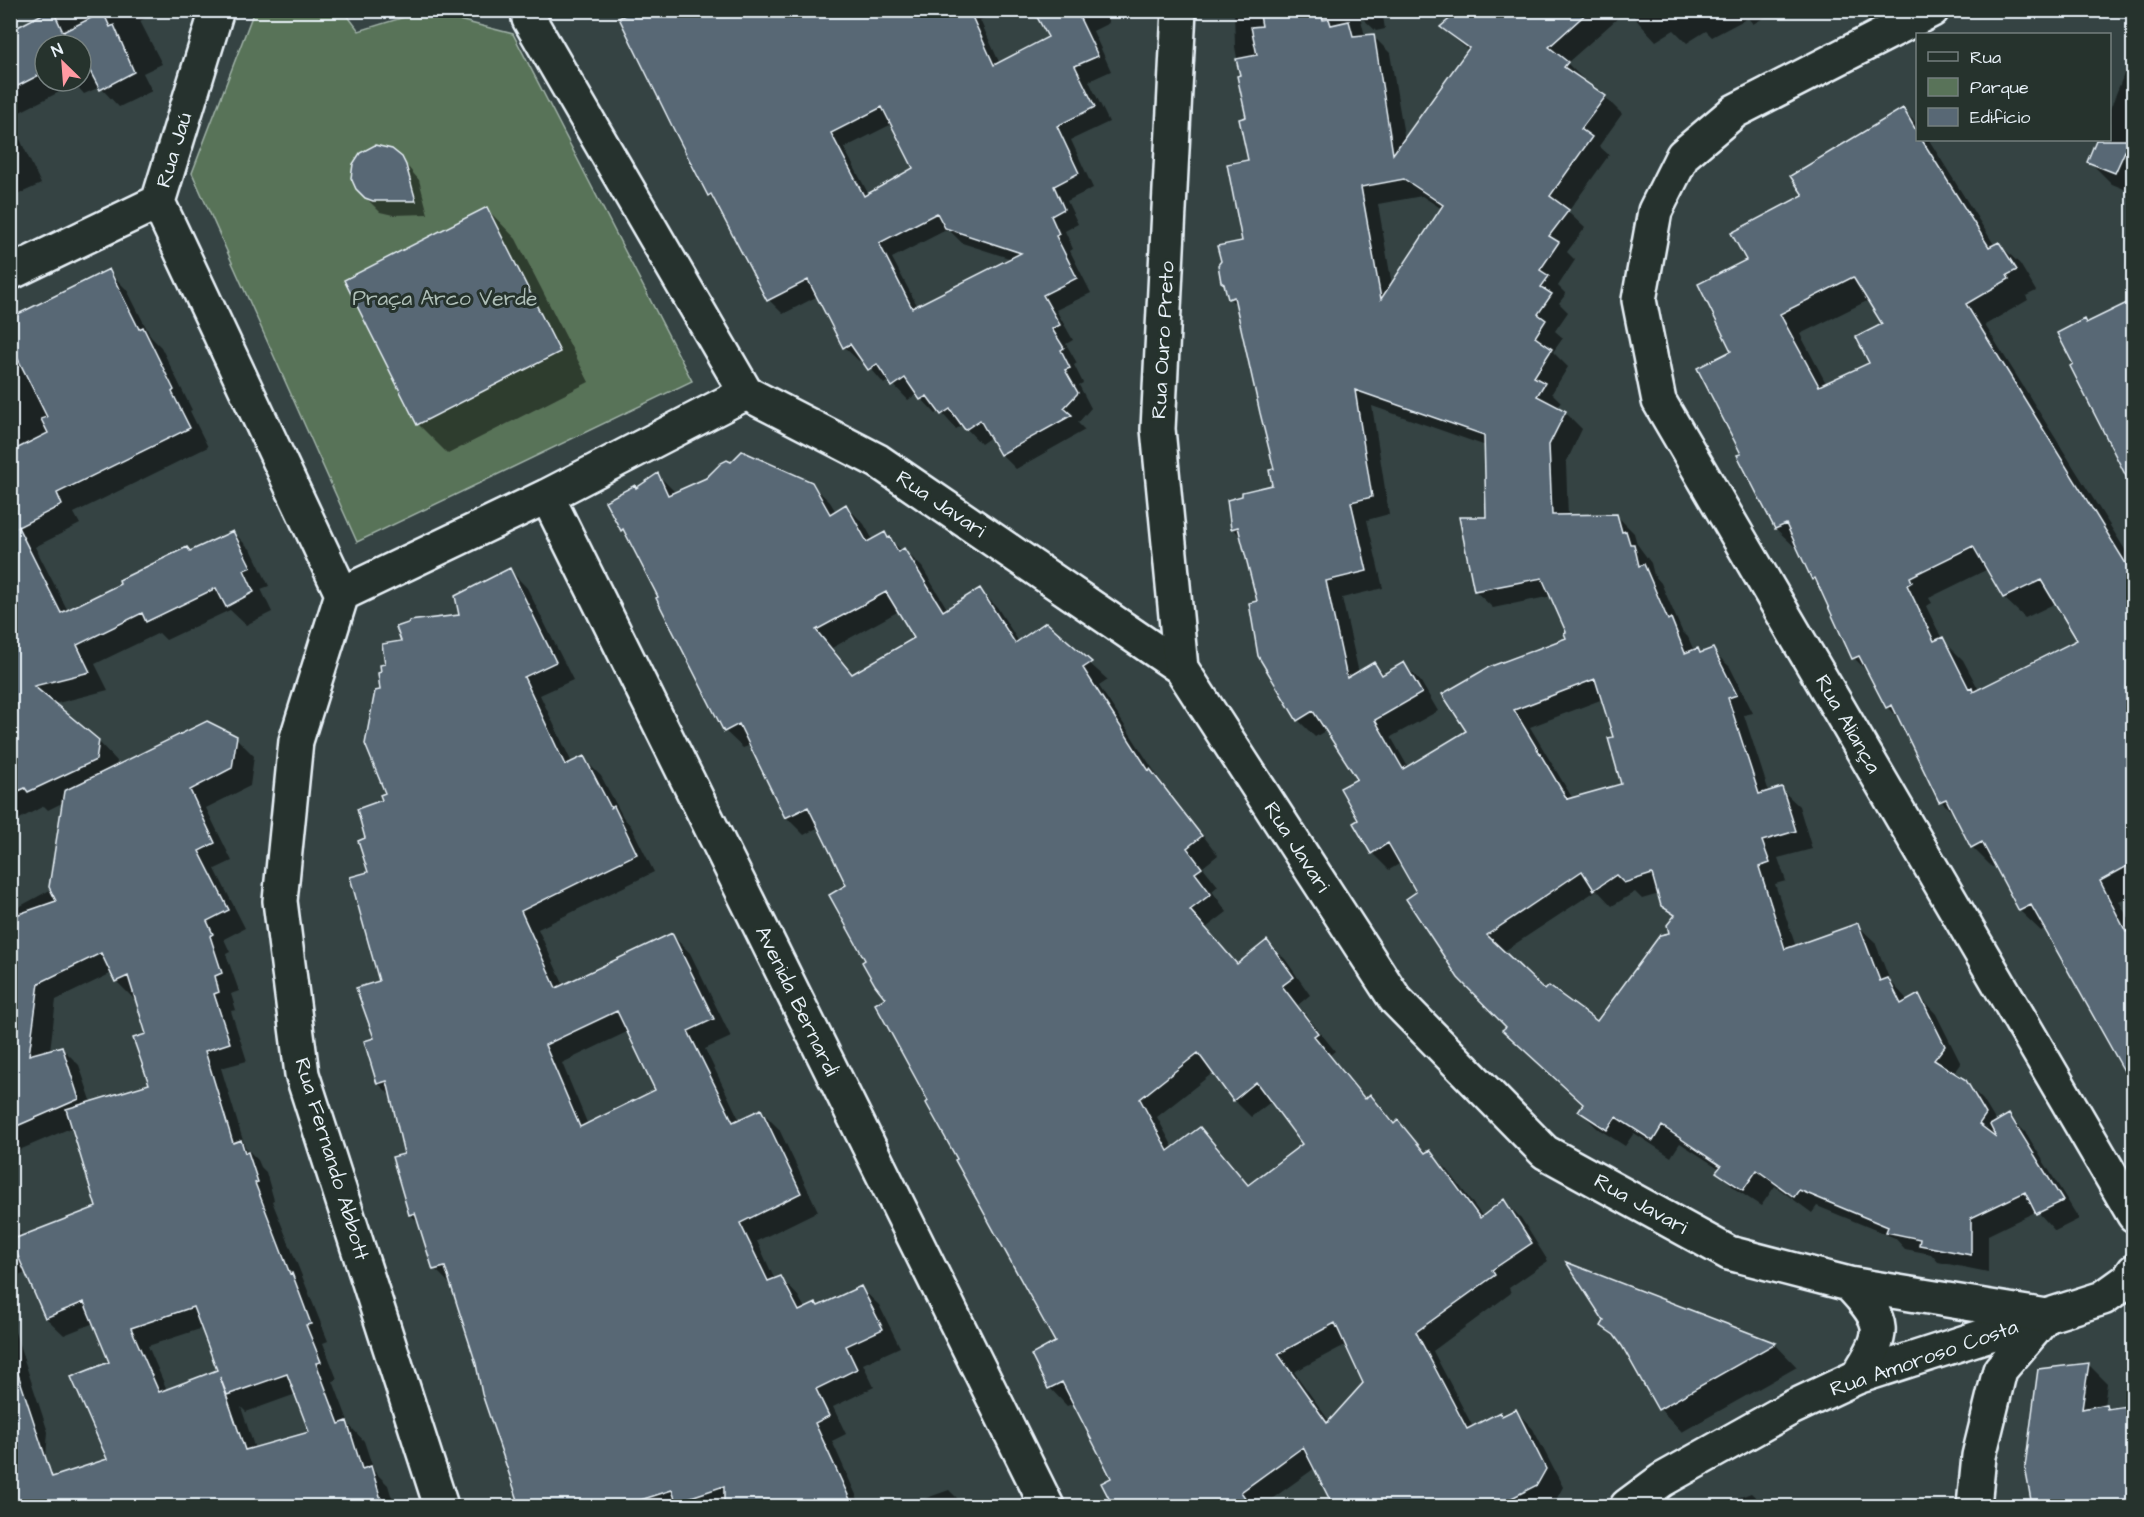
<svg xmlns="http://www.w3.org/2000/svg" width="2144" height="1517" viewBox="0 0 2144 1517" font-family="'Architects Daughter',sans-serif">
  <rect width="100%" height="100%" fill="#354343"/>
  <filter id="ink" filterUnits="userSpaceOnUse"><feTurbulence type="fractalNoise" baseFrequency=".0167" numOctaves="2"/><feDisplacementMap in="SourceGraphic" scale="12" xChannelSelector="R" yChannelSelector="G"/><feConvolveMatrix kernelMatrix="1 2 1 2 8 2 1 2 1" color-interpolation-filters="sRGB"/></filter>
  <g filter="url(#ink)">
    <path fill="#597359" stroke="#a0b2a8" stroke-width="1.5" d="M254,11h90l15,20 65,-20 89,23 179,347 -335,161 -165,-369z"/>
    <path fill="#0007" fill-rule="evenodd" d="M53,10h108l-21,11 22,43 -19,9 9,18 -33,16 -19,-20 -16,7 -9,-10 -65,33v-84zM45,45h36v36h-36z
      M637,10h366l-23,10 20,44 50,-26 -15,-28h69l5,13 -16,8 18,40 -22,10 20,41 -38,18 22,48 -26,13 11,23 -13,7 8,18 -3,2 21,42 -35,17 17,30 -7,4 11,19 -3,2 9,18 -4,2 12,23 -13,15 7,7 -69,39 -15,-15 -10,-17 -10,7 -18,-19 -7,4 -16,-18 -4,3 -19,-20 -9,6 -19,-20 -5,4 -21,-25 -4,2 -15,-14 -26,-51 -35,18 -14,-14 -51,-96 -9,-9 -33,-63zM892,124l23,45 -46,26 -25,-47zM948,229l14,14 50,16 -94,48 -26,-49z
      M1234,10h148l3,19 -9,2 -16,-15 5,20h8l17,17 15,88 64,-90 -27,-23 21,-18h164l-60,53 17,17 -1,2 22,15 17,17 -23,32 10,9 -41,57 17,16 -18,24 8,8 -17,26 8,8 -7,9 9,9 -13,19 8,7 -10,14 15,15 -16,26 9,9 -4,6 8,4 17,17 -16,34 2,54 49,-1 17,17 3,11 14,19 3,12 7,8 21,48 6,6 6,14 4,-1 4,4 10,-4 18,17 23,46 -9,2 25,77 12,-3 18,17 13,43 -34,9 8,23 -11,3 21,63 61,-22 18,17 15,39 15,16 3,5 11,-6 17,18 25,50 -7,10 11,8 18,18 14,23 12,-7 17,17 53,86 -24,12 -18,-20 -49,24v37l-50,-10 -7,-8 -26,-5 -10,-11 -78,-32 -5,7 -37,-27 -14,20 -26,-17 -17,-18 2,-2 -40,-26 -9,14 -37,-24 -9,13 -28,-18 -17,-17 4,-6 -75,-78 -91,-135 -17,-29 -12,7 -17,-17 -12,-33 -1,-41 -32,-49 -12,7 -17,-17 -39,-117 -17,-65 -9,-10 41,-42 2,-16 -38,-164 -9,-8 14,-55 7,-82 -2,-42 -13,-72zM1422,196l20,13 -50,76 -14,-81zM1372,406l114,40 2,72 -13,73 18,17 59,-12 16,37 1,6 -100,93 -61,35 -17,-30 47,-26 -17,-29 -17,-18 -19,11 -11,-11 -15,9 -17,-75 41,-10 -16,-68 22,-6zM1603,699l12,39 8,47 -50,14 -43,-72zM1597,890l15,16 23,-14 7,7 17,-5 3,11 13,12 -4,17 -73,89 -53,-31 -42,-40z
      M1630,10h147l-24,14 -5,-6 -36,19 -6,-6 -19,12 -13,-13 -18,11 -17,-18z
      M2134,49v144l-22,-9 -23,-23 9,-21h12v-31z
      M1902,109l16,16v15h11l66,106 4,-2 21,20 16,27 -10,5 2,4 -43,25 149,239v330l-15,7 15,29v154l-88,-156 -5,3 -21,-20 -24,-45 -4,1 -20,-20 -15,-30 -16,-16 -39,-79 -15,-15 -16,-32 -17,-17 -33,-71 -8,-8 -14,-31 -2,1 -21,-20 -33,-75 -10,-103 15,-90 57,-65zM1869,300l15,25 -13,38 -44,22 -27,-51zM1988,569l16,29 21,20 31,-15 23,37 -100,50 -16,-30 -21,-21 -16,-33 6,-3 -3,-5z
      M10,118l31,66 -31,14z
      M396,153l23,27 9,34 -35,1 -13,-3 -23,-23z
      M487,209l29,30 73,143 -141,72 -30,-30z
      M108,271l19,19 24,47 10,10 31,63 -2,1 18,36 -134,66 6,11 -45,23 33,64 165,-79 19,19 17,35 -8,3 11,23 -26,13 -16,-15 -64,30 -7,-7 -64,31 13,26 -54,14 44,37 19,20 -1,7 120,-30 18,18 -4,30 -44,22 26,53 -17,8 30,59 -21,11 6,13 -4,2 13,37 -8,3 5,16 -5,1 16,50 -26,7 24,79 13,13 3,7 5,5 8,28 -2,1 56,140 -5,2 14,36 -4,2 17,45 14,15 10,30 14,14 3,10 9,11h-326l1,-35 34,-11 2,-98 -17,-39 -30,12 -18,-17 -20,-45 -16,6v-69l12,27 75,-29 -24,-81 -63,27v-249l3,5 37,-20 14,-88 -16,8 -4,-4 -34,18v-504zM112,973l4,8 18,18 3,-1 11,37 3,50 -59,18 -13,-38 -18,-18 -11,4 6,-51zM203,1328l16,43 -52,19 -19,-44zM296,1394l15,39 -56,16 -14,-42 5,5z
      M2134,302v170l-17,-17 -42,-91 12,-40z
      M658,475l18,18 135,-9 19,18 6,10 10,-6 18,18 9,16 12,-6 17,17 2,-1 18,17 26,43 31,-20 18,17 22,35 27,-18 62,56 -9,6 61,94 58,75 -15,12 15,19 -6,5 15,21 -21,16 32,37 29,-23 18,17 25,36 -12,10 37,46 -5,4 36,44 4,-3 26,28 2,-2 29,31 2,-1 18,17 36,48 21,-16 17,17 27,43 -39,27 2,5 -78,58 40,76 30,-9 13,-7 17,18 30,58 -8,15 -8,4h-212l-20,-38 -53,38h-130l-8,-7 -50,-96 -7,3 -17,-18 -17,-32 24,-13 -127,-241 -43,-103 -20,-39 -19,-75 -29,-58 -15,8 -18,-18 -35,-72 -8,3 -18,-17 -65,-133 -32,-62 -6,-6 15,-41zM899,611l17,28 -62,36 -22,-27zM1214,1072l20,28 17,17 21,-16 32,43 -54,42 -33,-40 -18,-17 -25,20 -17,-32zM1347,1344l18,39 -35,39 -36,-50z
      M510,570l17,18 46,92 -33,15 32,68 11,-5 18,18 22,41 8,9 23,46 -116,57 26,57 108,-51 18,18 41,84 -26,12 35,72 21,-10 18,18 39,82 -61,30 18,39 6,-2 17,18 8,14 12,-3 43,-19 18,17 21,42 -37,17 11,23 -41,20 13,27 -14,7 29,65h-339l-39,-112 -5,-31 -25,-76 -18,-18 -14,-44 -11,-11 -4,-59 -14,-58 -14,-14 -2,-44 5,-56 -14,-144 20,-45 -5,-103 5,-25 16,-24 58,-25zM629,1031l28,60 -69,34 -26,-62z
      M1570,1265l205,79 22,23 -115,65 -22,-23 -36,-63 -21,-20 2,-5z
      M10,1317l38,115 -6,74h-32z
      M2088,1364l19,19 -3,23 7,4 23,-4v100h-100l-8,-39z
      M949,1490l16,16h-61z
      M1751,1493l14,13h-48z"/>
    <path fill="#586875" stroke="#e8f1f8" stroke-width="1.5" fill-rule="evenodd" d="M50,10h3l10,22 40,-20 7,15 4,-2 20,47 -34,18 -19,-36v-9h-36v27l-35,18v-59z
      M634,10h335l25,55 54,-28 -15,-27h43l22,46 -23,10 20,41 -38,19 22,47 -25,13 10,23 -13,7 8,18 -3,2 21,42 -34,17 17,30 -8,4 12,19 -3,2 9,18 -5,2 13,23 -14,15 8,7 -72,40 -20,-35 -15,10 -15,-21 -9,6 -14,-19 -7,4 -15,-22 -13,9 -15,-23 -9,6 -18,-26 -7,4 -35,-68 -41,21 -56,-107 -3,2 -33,-64 -56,-114zM882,107l31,61 -49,28 -33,-63zM937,213l8,15 76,25 -109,55 -33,-65z
      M1259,10h62l2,10 6,-1 2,6 18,-4 4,15 21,-2 19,120 76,-106 -29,-21 20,-17h130l-41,37 19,15 -4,5 42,29 -25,33 11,8 -42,59 19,14 -20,26 10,6 -19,28 9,6 -8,11 11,7 -14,20 8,6 -11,17 17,12 -18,28 11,6 -8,13 29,15 -17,34 3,70 65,-1 5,18 4,-1 4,13h4l5,22 5,-2 24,56 3,-2 14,35 13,-5 2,5 13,-5 24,47 -9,3 31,96 23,-7 14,44 -34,10 8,22 -11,4 26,82 73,-26 22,58 8,-3 13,26 18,-10 26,52 -11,14 32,20 20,34 -7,10 17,13 -6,-12 19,-11 54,87 -27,13 -11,-22 -54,26v37l-52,-10 1,-6 -34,-7 2,-5 -89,-37 -5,7 -37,-27 -14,20 -27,-18 5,-6 -59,-40 -9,15 -37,-24 -9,13 -29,-19 5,-7 -81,-74 4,-3 -48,-49 -52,-79 10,-7 -28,-49 -17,11 -18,-31 5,-3 -18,-32 17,-9 -44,-68 -16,10 -39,-65 -9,-53 8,-2 -19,-74 -7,2 -4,-29 15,-4v-4l30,-7 -3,-15 5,-1 -14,-56 -26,-116 -6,2 -4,-15 -3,-2 -3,-17 3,-4 -4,-15 25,-5 -15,-77 21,-4 -9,-41 7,-2 -9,-41 3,-1 -4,-16 21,-4 -6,-28 11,-1zM1404,179l39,26 -62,94 -20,-112zM1355,390l129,45 2,82h-27l15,74 68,-13 24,54 -2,1 2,5 -77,29 -47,27 24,37 -63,38 -28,-49 47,-27 -18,-31 -22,13 -8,-13 -27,16 -21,-97 41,-10 -16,-69 21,-5zM1595,679l18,58 -5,1 13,46 -54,15 -53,-89zM1582,871l12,19 22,-15 8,8 28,-9 9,32 14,9 -8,10 2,8 -9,2 -63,86 -48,-35 -4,4 -58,-55z
      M1903,108l14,24v8h5l67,107 10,-5 18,28 -10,5 2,4 -43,25 167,271v288l-33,18 26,51 7,-4v159l-102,-182 -12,6 -37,-69 -11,6 -25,-49 -7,3 -47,-97 -6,3 -27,-52 -7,3 -37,-81 -3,2 -26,-56 -11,5 -38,-74 4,-1 -44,-86 34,-17 -33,-67 48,-24 -15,-27 72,-38 -13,-19zM1853,277l29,47 -26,13 13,26 -50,23 -39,-72zM1973,546l30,52 38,-18 36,60 -104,52 -1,-4 -3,1 -26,-52 -9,4 -27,-56 5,-3 -2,-5z
      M2096,140h34l-15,33 -28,-11z
      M375,145l17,4 10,8 4,8 10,36h-43l-8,-3 -9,-9 -5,-11 2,-14 7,-11z
      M487,207l73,145 -143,73 -73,-145z
      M109,269l30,60 4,-2 31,63 -2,2 18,36 -133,65 5,12 -44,22 43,86 59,-29 -1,-4 68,-33 3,4 43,-20 18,36 -7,3 10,22 -28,15 -10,-19 -70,34 -4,-9 -65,32 13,27 -56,14 65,54 -3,20 -68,32 -3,-4 -15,7v-343l38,-19 -7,-14 6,-2 -37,-74v-25z
      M2133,300v190l-63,-124 3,-2 -16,-31 27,-14 2,4z
      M742,451l70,31 18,32 16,-10 21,38 18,-10 3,6 2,-1 8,15 6,-4 39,63 37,-23 35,55 31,-21 46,40 -9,6 66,103 1,-2 52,67 -15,12 15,20 -7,5 16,21 -21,16 47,54 30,-24 27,37 -12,9 36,47 -4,3 51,63 5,-5 24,30 4,-4 27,33 5,-3 50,68 24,-19 28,44 -40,27 3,5 -79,57 51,97 33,-17 2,4 14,-7 30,60 -9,16 -41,21h-163l-30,-59 -62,45 10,14h-138l-12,-23 10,-5 -49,-96 -14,7 -17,-34 24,-13 -100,-182 2,-1 -31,-56 2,-2 -53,-97 10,-6 -10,-13 -13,-23 3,-2 -36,-65 17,-10 -38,-78 -23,11 -46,-94 -15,8 -68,-134 2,-1 -35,-68 -2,2 -16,-30 30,-16 1,3 22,-15 10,22 38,-17 15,-15 6,-3 4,2zM886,592l28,46 -62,36 -36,-44zM1198,1053l35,48 23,-19 46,62 -54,41 -48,-58 -32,24 -28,-52zM1335,1323l28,60 -36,40 -49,-69z
      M510,568l46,94 -32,15 41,88 19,-9 27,52 3,-2 23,48 -116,57 35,77 116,-55 42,86 -26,12 45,91 28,-13 40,84 -61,30 28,58 13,-5 18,35 17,-8 2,3 43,-20 22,43 -37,17 11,23 -41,20 13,27 -14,7 38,83h-129v-20l-48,16 -4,-12 -50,16h-102l-38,-112 -6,-30 -31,-97 -12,3 -18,-57 -6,2 -17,-58 12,-3 -17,-73 -10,3 -13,-43 10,-3 -18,-50 23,-7 -29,-104 18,-5 -10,-31 7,-3 -8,-29 25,-9 -2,-5 5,-2 -20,-49 10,-53 5,-1 -2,-17 3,-1 -1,-7 5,-1 -3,-20 19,-3 -5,-14 12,-4 1,-2 50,-6 -4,-19zM617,1011l38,79 -75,37 -35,-82z
      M207,721l30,15 -5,32 -42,22 25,53 -16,8 30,59 -22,11 6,13 -3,2 12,37 -7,3 4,16 -5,2 16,49 -25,8 28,92 8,-3 4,13 3,-1 10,30 -3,1 35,91 2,-1 19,51 -5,1 15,37 -5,1 23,61 8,-3 15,48 9,-3 12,40h-373v-137l6,-1 36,109 55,-18 -36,-82 38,-15 -25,-60 -39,16 -34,-78 85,-33 -30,-98 83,-25 -16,-46 13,-4 -18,-58 -13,6 -14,-29 -62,30 -10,72 33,-9 17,53 -69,30v-69l3,-1h-3v-142l46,-16 -7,-14 15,-96zM193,1307l24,63 -58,22 -28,-64zM287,1374l22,58 -64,18 -25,-73 7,18z
      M1566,1262l210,81 -118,67 -36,-64 -8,-11 -13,-9 3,-5z
      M2089,1363l-7,46 24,-5 1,5 26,-4v94l-20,4 1,3h-82l-7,-39 13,-98z"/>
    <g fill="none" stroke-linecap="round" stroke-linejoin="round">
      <defs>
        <path id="minor" d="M1932,10l-197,101 -52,44 -28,56 -16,89 20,101 475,814
          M158,202l184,392 205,-98 199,-103 -217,-374
          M10,273l148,-71 59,-192
          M746,393l132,68 303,207
          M547,496l500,1010
          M342,594l-46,147 -16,160 22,173 139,432
          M1627,1506l35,-26 129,-72 66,-31 189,-61
          M1974,1506l5,-50 21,-86 46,-54"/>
        <path id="major" d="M1179,10l-21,419 23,239 214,331 150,153 184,101 120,31 197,32 57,-18 25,-18 6,-9
          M1849,1284c38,40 37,47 8,93"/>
      </defs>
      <use href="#minor" stroke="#e8f1f8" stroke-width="38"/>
      <use href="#major" stroke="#e8f1f8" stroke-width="38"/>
      <use href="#minor" stroke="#26332d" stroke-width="33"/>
      <use href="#major" stroke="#26332d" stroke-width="33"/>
    </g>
  </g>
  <g text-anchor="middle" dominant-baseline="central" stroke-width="6" stroke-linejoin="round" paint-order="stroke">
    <g font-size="21" fill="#e8f1f8" stroke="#26332d">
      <text transform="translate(174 150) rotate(-73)">Rua Jaú</text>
      <text transform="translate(1163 340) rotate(-87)">Rua Ouro Preto</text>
      <text transform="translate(941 504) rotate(34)">Rua Javari</text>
      <text transform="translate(1848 724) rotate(60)">Rua Aliança</text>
      <text transform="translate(1297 847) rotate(57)">Rua Javari</text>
      <text transform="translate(797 1001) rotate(64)">Avenida Bernardi</text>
      <text transform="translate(332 1159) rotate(73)">Rua Fernando Abbott</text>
      <text transform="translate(1641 1204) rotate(29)">Rua Javari</text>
      <text transform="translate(1924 1358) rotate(-19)">Rua Amoroso Costa</text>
    </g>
    <g font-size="21" fill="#afbfb8" stroke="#26332d">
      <text x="445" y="298">Praça Arco Verde</text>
    </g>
  </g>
  <rect width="2144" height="1517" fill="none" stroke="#26332d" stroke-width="36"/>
  <rect x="18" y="18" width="2108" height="1481" fill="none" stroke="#e8f1f8" stroke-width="2" filter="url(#ink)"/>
  <rect x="1916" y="33" width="195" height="108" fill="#26332d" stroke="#747f7e" stroke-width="1.5"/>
  <rect x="1928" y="52" width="30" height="9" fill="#26332d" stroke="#747f7e" stroke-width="1.5"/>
  <text x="1970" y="63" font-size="18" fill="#e8f1f8">Rua</text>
  <rect x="1928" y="78" width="30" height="18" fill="#597359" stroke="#747f7e" stroke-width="1.5"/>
  <text x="1970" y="93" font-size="18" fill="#e8f1f8">Parque</text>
  <rect x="1928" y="108" width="30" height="18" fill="#586875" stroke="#747f7e" stroke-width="1.5"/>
  <text x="1970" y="123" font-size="18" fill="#e8f1f8">Edifício</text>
  <g transform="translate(63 63) rotate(335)"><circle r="28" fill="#26332d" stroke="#747f7e" stroke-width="1.5"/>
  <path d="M0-4.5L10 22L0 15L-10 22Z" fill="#ff9aa2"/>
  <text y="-9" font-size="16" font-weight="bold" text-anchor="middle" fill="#e8f1f8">N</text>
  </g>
</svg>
